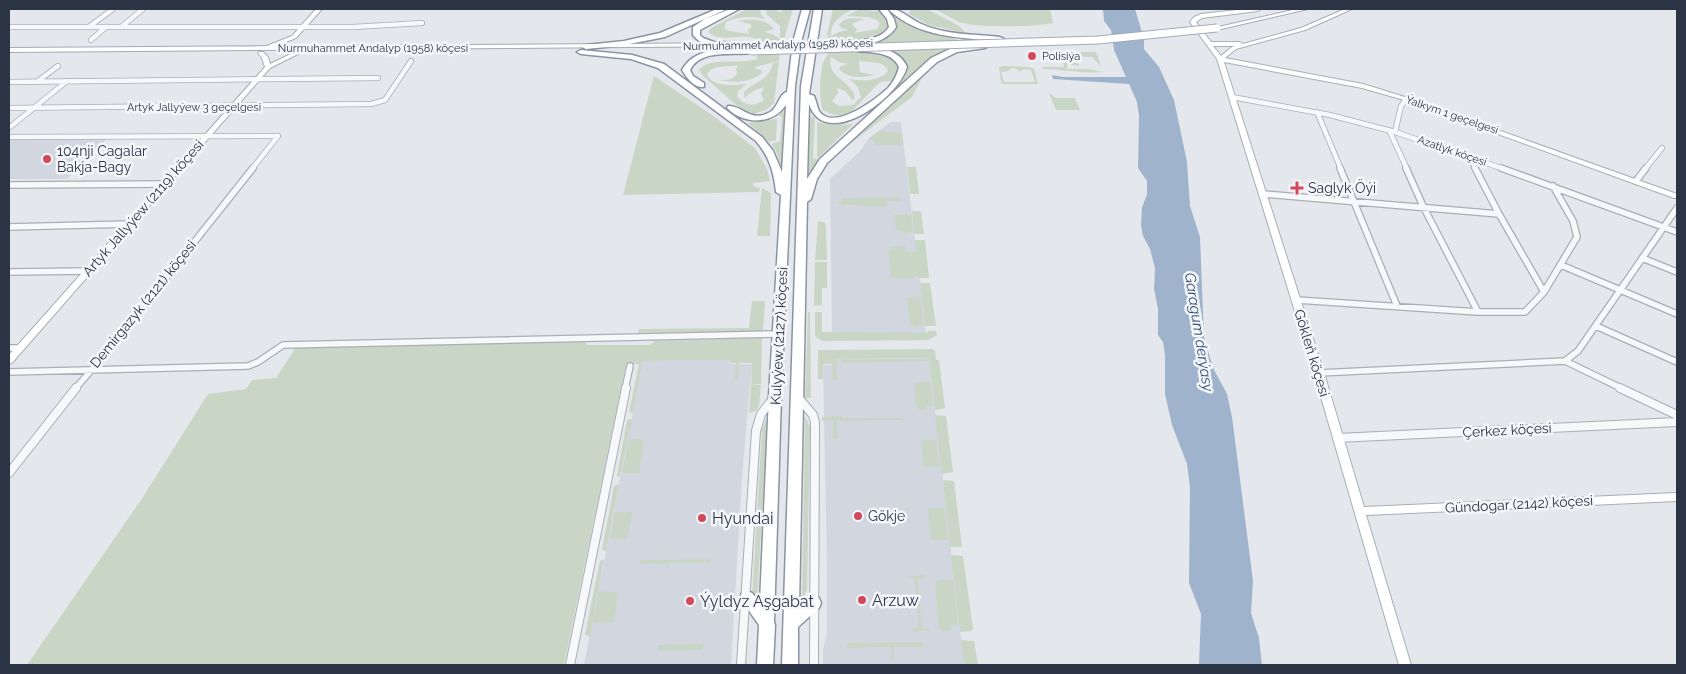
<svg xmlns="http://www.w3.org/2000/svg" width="1686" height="674" viewBox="0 0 1686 674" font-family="Raleway,sans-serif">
  <rect width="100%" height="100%" fill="#e4e7ec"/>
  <path fill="#d2d6de" d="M891,122h10l25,211h-86v-1h-8l-2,-153 31,-29 8,-12z
    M107,139l-40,40h-58v-39z
    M929,358l35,307h-141v-15l4,-17v-71l-4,-197h13v-6z
    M731,360v4h21l-10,113 -11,188h-147l59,-304z"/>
  <path fill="#c9d6c5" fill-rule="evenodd" d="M747,9h13l1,5 4,5c-13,-3 -26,-3 -39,3l-2,6 5,3 20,3 -1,-4 3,-3v-3l-13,-3c12,-2 28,-3 36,8l-10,3 8,2 8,5 -1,22 -24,6 -1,1 7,2 1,3c-12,10 -28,10 -43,7 7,0 15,0 18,-7l-1,-4 3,-4c-10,3 -27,-2 -32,10 7,13 28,10 40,9l-9,7 -1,5c6,10 18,11 27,4l-3,-6 3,-7 -9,3 -11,8v-6c11,-11 26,-12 29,-29l6,-1 -5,41 -8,7 -13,4 -11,-4 -39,-34 -4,-6c10,-14 42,-5 58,-11l-1,-3 3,-1 5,-11c-16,-16 -40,1 -55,-11v-3l4,-3z
    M766,9h8l8,4v-4h11l-9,30 -4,-1v-12l-13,-11z
    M833,9h21c-12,6 -24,12 -23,27l8,-4 9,-2 -7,-2 -2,-3c5,-8 16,-7 25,-6l-11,4v3l4,3 -2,4 22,-4 3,-5 -3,-4 -9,-3 -21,-1 13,-7 15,2 13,-2 34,21 34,9 4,8 -18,5 -14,7 2,9 -6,6 -12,23 -72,54 -10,10 -2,-1 82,-74 -20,-5 -10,1 -31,32c-9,3 -18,1 -26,-4 -4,-8 -3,-35 -1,-44 3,-12 15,-18 5,-31zM831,57l8,5 8,2 -6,2 -2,3c9,10 23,9 35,6l-14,-3 -1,-11c10,2 25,-1 29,10 -8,11 -27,10 -39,8l9,8 3,10 -8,8 -14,1 -7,-5 6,-8 -1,-5 8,3 8,10 2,-5c-5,-16 -29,-19 -24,-39z
    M910,9h17l32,17 7,7 -37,-8 -20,-11z
    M935,9h115l3,14c-18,4 -77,5 -94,-1 -8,-4 -16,-9 -24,-13z
    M1062,52h34l5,14 -9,-9 -26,-1v4l13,4v2l-12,-2v5h23l12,3c-20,2 -40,-3 -59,-3l-1,-2h22z
    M1003,66l27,1 4,2 4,15h-35l-2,-2 -2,-15zM1012,68l5,1 3,3 3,-3 8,1 4,12h-31l-3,-10 7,-1z
    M654,76l58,39 43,33 12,21 3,12 -17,2 1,4 6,1 -1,4 -136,3z
    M1049,93l7,5h19l5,12h-24z
    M786,109l-3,58h-2l-4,-14 -6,-9 9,-3 2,-23 -3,-3z
    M809,116l6,2 -2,40 7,2 -12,14z
    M777,119l-1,21 -7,2 -21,-19z
    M817,122l16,3 20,-1 -34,33h-2z
    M880,131l21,2 2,12h-26l-7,-7z
    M907,167h9l3,27h-9z
    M762,188l9,5 -1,43h-13z
    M900,197v4h-14v6l-48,-3v-2l4,-1v-3z
    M912,211h9l3,23h-10z
    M894,215h17l2,17h-5l-2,3 -7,-5h-3z
    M818,221l6,1 2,3 1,35h-12z
    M915,240h10l4,38h-10v-2h-5v2h-28l5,-1 -3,-25 -4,-1 8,-1 -1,-4h14l1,6h10z
    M815,262h12v26h-5v17l-8,1z
    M920,283h10l6,43h-11z
    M909,297h11l3,27h-5l1,3 -9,-2 -3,-27z
    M752,301h13l-2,30 -125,2 1,-4 110,-1z
    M808,312h2l1,86h-6z
    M815,312h7v20l105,1v-2h9l1,4 -9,5 -106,1 -7,-5z
    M762,338l-1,46 -10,1 1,-22h-13l-1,17h-4l2,-17h-5v-3l-88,1 -10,52 -4,-1 10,-48h-13l-62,301h-537l114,-165 67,-106 38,-5 6,-9 24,-2 20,-31 289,-5 2,3h62l7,-4z
    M933,349l2,2 1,9h3l6,48 -10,2 -6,-52 -93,1 1,21h-4l-1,-16h-9v15h-5v-29z
    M928,359v2l-86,2v-3z
    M918,382h13l2,24h-7l1,4h-7l-4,-4 -2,-21z
    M751,385h10l-2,21 -3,5 -7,2z
    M935,415l11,1 7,56 -11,2z
    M841,416l1,2h60v2l-65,1v18h-4v-18h-11v-4z
    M805,417l5,9 -3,164 -5,10z
    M632,419l-12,58 -3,-1 10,-56z
    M766,419l1,6 -10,177 -5,-4 10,-168z
    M629,439h12l3,2 -5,32h-17z
    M921,440h15l3,27h-15z
    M943,480l11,1 8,66h-12z
    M619,484l-13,67 -4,-1 12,-64z
    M928,508h16l4,32h-17z
    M615,512h17l-5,27h-17z
    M951,555l12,1 10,73 -2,2 -11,1z
    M604,559l-14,78 -5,-3 15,-73z
    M710,559v4h-41l-1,5h-2v-5l-26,1 1,-4z
    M924,575l1,3 -7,1 4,49 8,2 -2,2 -3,-2 -11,2 -2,-3 7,-1 -4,-49 -7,-2 1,-1z
    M939,580h14l5,45h-8l1,6h-9l-3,-4 -4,-43z
    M599,591l19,1 -4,30 -21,1z
    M961,640l13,1 4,24h-14z
    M923,642v5h-29v15h-2l-1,-15 -44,1v-5z
    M703,644l-1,6 -44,1v-6z"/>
  <path fill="#9fb4cc" d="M1103,9h32l9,30v10l15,18 15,33 13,62 3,44 10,31 4,100 9,31 14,26 5,23 21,164 -2,32 8,25 3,27h-63l2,-51 -12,-31 1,-96 -3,-23 -15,-39 -7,-31v-39l-2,-13 -5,-7v-26l-4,-20 1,-21 -5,-19 -7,-13 -2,-11 1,-17 5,-14v-13l-9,-13 1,-52 -2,-14 -8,-18 -76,-5 -1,-4 11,2h63l-12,-27 -3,-20 -7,-9z"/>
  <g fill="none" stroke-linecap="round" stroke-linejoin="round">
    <defs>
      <path id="street-far2" d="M90,26l23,-17
        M9,27h344l69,-4
        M121,27l22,-18
        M91,40l15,-13
        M38,81l20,-15
        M9,82l369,-4
        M1232,97l98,18 65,17 109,37
        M9,108l362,-4 14,-4 26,-39
        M1317,112l24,57
        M9,128l58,-47
        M1389,130l18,39
        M1395,132l6,-26 5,-7
        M9,137l269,-1
        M1469,156l7,13
        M252,169l26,-33
        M1645,169l17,-21"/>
      <path id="street-far1" d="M1340,168l57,138
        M1406,168l17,38 55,106
        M1475,168l24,46 45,78
        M1501,168l176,64
        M1636,181l10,-13
        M9,185l155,-1
        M1263,194l236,20
        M9,227l120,-3
        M1642,258l35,14
        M1561,265l116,49
        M9,272l79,-1
        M1297,300l181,12h47l19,-20 33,-55 -4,-16 -20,-35
        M1596,326l81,36
        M9,348h11
        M1565,361l58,28
        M9,372l239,-6 10,-4 25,-17 495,-11
        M1319,373l246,-12 13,-10 99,-143
        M75,389l32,-37 146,-184
        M625,389l5,-23"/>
      <path id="street" d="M1620,388l57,27
        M798,397l15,18 2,7 -1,243
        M1337,438l340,-16
        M9,473l67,-85
        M570,665l56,-277
        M741,665l15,-234 5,-17 12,-15"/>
      <path id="secondary" d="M316,9h6l-26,29 -28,11h-4v-2l28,-11z
        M1246,9h15l-3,2 -56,7 -6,4 15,20h29l3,2 58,-16 44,-19h7l-47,21 -69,19 -11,9 138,26 45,14 269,96v4h-3l-270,-98 -42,-12 -138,-26 100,311 40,134 313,-14v8l-311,14 45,150h-12l-85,-292 -97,-314 -27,-37 4,-5 7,-3zM1213,46h22l-3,1 -11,9z
        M259,52h4l5,5 2,7 25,-12 5,1 -30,15 -258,295 -3,1v-9l256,-288 -3,-9 -4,-5z"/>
      <path id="primary" d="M1297,9h11l-91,21 -3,-2z
        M753,43l2,1v2l-746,6v-4z"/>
      <path id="highway" d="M717,9h10l-62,28 -41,8 -38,4 -4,-2 4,-2 38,-4 36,-8z
        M730,9h9l-39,21v5l3,3 11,4 30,1 4,2 -1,2c-17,2 -43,3 -54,-12v-8l12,-8z
        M802,9h8l-9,33 -6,44 -14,310 -7,226 1,3 -2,40h-16l2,-40 -19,-27 2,-5 5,-2 5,2 8,10 9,-207 12,-201 -5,-3c-2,-20 -7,-36 -20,-51l-98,-73 -27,-9 -50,-5 -4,-2 4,-2 51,5 32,9 98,73 11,14 9,21 4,-67c-14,20 -42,20 -59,3l1,-2c13,-1 22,15 38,8 13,-4 12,-20 21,-22l6,-50z
        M814,9h8l-13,85 5,2c2,4 3,11 5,15 15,21 57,-12 69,-23 6,-7 9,-13 11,-21 -7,-16 -28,-14 -43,-16v-4c18,-2 44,2 51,20 -8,31 -82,85 -98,37l-2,75 13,-20 111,-101 21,-10 33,-4 4,2 -4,2 -28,4 -20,10 -110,101 -10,16 -6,20 -4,3 -8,405 10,-9 5,-2 5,2 2,5 -2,5 -21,19v38h-16l19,-579z
        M879,9h8l7,10 2,8c-9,16 -37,21 -55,19v-4c15,-2 39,0 48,-15l-2,-8z
        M888,9c12,-1 21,9 31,14 25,12 54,11 81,14l4,2 -4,2c-38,-3 -82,-3 -112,-32z
        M751,49l4,2 -1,2c-20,3 -53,-5 -64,17l3,6 11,7v4c-10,1 -17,-9 -22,-17 13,-24 45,-21 69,-21z"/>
    </defs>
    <use href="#street-far2" stroke="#a9aeb7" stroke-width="6"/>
    <use href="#street-far1" stroke="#a9aeb7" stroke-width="8"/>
    <use href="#street" stroke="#a9aeb7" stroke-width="10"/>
    <use href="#secondary" stroke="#a9aeb7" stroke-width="2"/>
    <use href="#primary" stroke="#a3abb8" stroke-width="2"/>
    <use href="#highway" stroke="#8b94a3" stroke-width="3"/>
    <use href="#street-far2" stroke="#f7f8fa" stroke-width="4.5"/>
    <use href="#street-far1" stroke="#f7f8fa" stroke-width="5.5"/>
    <use href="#street" stroke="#f7f8fa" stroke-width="8"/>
    <use href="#secondary" fill="#fff" fill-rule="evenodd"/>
    <use href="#primary" fill="#fff" fill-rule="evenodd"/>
    <use href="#highway" fill="#fff" fill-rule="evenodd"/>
    <defs>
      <path id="primary-bridge" d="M751,51l347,-11 119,-12"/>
    </defs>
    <use href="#primary-bridge" stroke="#a3abb8" stroke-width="9" stroke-linecap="butt"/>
    <use href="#primary-bridge" stroke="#fff" stroke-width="7"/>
  </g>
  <g fill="#d1495b" stroke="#f4f6f9" stroke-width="2">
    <circle cx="1032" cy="56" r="5"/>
    <circle cx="47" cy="159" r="5"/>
    <path d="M1294.5 180.5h5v5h5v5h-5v5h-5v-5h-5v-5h5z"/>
    <circle cx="858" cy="516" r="5"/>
    <circle cx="702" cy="518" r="5"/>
    <circle cx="862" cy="600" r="5"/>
    <circle cx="690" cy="601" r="5"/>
  </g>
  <g text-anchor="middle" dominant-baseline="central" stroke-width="5" stroke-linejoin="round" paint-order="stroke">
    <g font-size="11" fill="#2b3445" stroke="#f4f6f9">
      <text transform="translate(778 45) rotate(-1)">Nurmuhammet Andalyp (1958) köçesi</text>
      <text x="373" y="48">Nurmuhammet Andalyp (1958) köçesi</text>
      <text x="194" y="107">Artyk Jallyýew 3 geçelgesi</text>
      <text transform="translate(1452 115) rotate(19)">Ýalkym 1 geçelgesi</text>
      <text transform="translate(1452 151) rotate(19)">Azatlyk köçesi</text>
    </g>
    <g font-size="11" fill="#2b3445" stroke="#f4f6f9" text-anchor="start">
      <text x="1042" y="56">Polisiýa</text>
    </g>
    <g font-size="14" fill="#2b3445" stroke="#f4f6f9" text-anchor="start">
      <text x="57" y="151">104nji Cagalar<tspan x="57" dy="16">Bakja-Bagy</tspan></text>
      <text x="1308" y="188">Saglyk Öýi</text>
      <text x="868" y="516">Gökje</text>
    </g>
    <g font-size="14" fill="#2b3445" stroke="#f4f6f9">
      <text transform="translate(143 208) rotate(-49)">Artyk Jallyýew (2119) köçesi</text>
      <text transform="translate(143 304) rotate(-51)">Demirgazyk (2121) köçesi</text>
      <text transform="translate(779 336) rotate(-87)">Kulyýew (2127) köçesi</text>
      <text transform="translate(1312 353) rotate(73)">Gökleň köçesi</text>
      <text transform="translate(1507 430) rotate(-3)">Çerkez köçesi</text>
      <text transform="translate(1519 504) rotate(-3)">Gündogar (2142) köçesi</text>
    </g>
    <g font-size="15" font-style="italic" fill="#34527a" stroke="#f4f6f9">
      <text transform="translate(1199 332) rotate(81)">Garagum derýasy</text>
    </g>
    <g font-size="16" fill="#2b3445" stroke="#f4f6f9" text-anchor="start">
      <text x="712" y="518">Hyundai</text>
      <text x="872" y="600">Arzuw</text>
      <text x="700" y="601">Ýyldyz Aşgabat</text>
    </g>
  </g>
  <rect width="1686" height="674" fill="none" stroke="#2b3445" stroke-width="20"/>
</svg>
